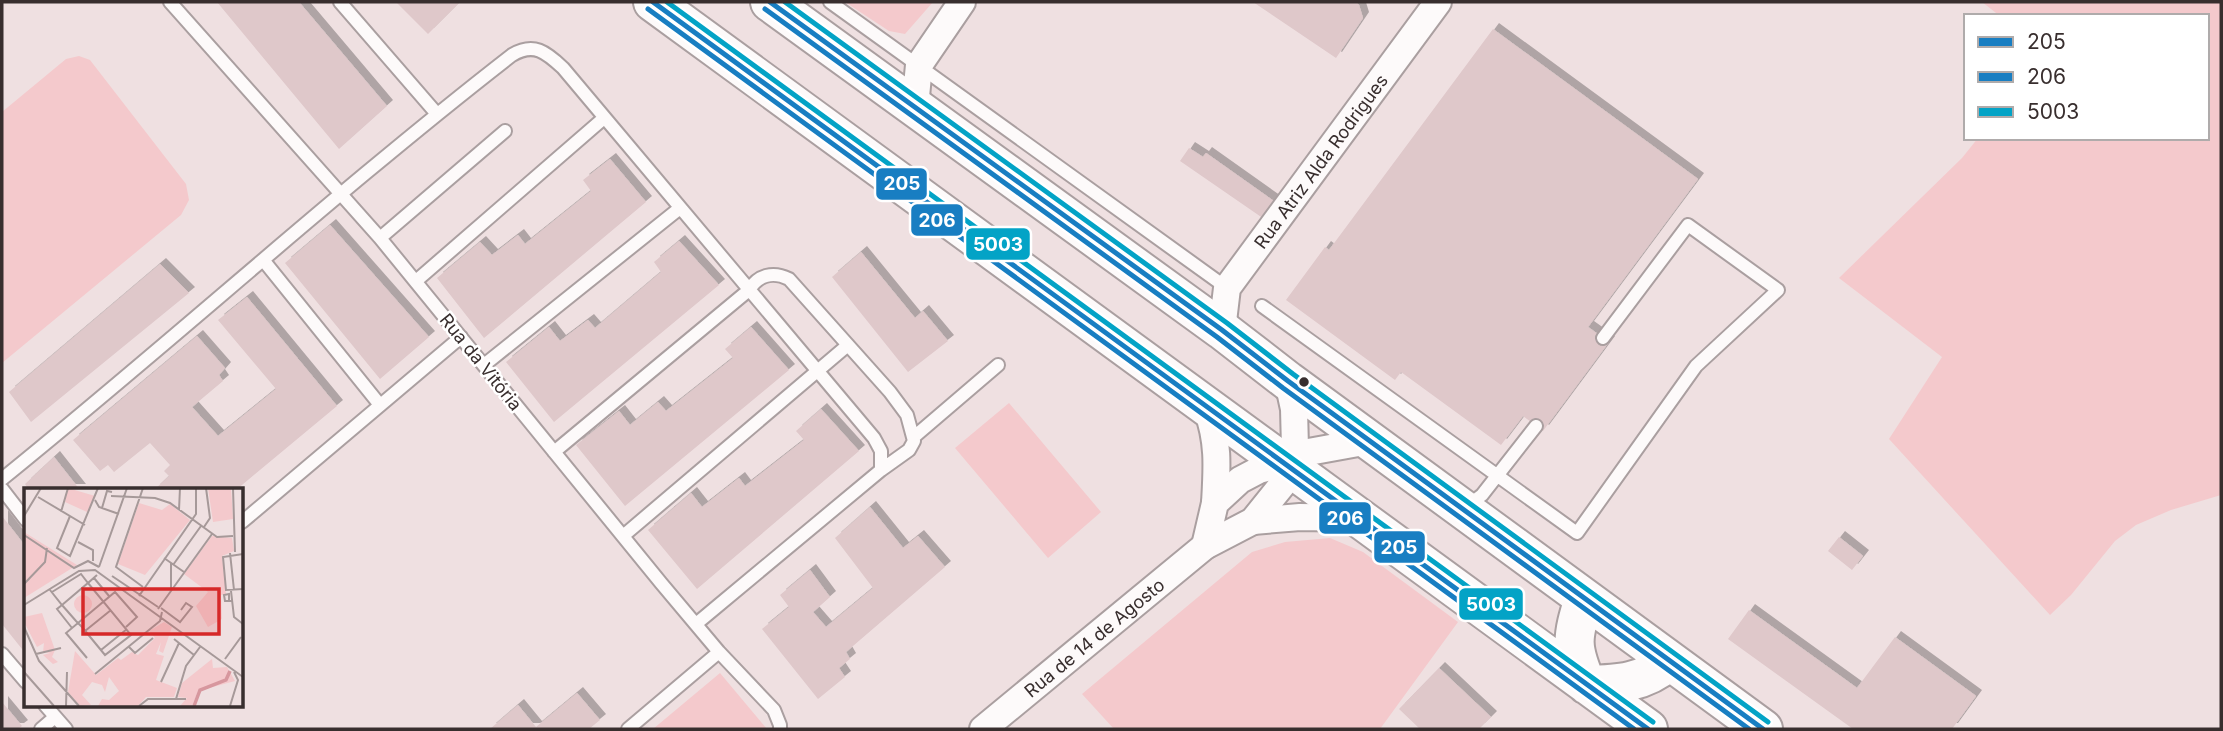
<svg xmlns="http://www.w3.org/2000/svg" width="2223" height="731" viewBox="0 0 2223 731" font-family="Inter,sans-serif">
  <defs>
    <filter id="shadow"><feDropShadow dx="6" dy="-6" stdDeviation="0" flood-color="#0004"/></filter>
  </defs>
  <rect width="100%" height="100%" fill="#efe0e1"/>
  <path fill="#f4c9cc" d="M845,2h88l-28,32 -16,-3z
    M1982,2h239v493l-50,15 -35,15 -21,16 -44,54 -21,20 -161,-176 53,-82 -103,-79 123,-120 16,-20h229v-122h-207z
    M79,56l11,4 96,124 3,16 -8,15 -179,148v-251l64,-53z
    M1009,403l92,109 -53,46 -93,-110z
    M1330,538l33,14 95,70 -78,107h-266l-32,-35 170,-142 33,-10z
    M720,673l47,56h-114z"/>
  <path fill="#dfc8ca" filter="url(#shadow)" d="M217,2h82l88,104 -48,43z
    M396,2h64l-32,32z
    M1253,2h103l3,3 4,13 -27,40z
    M1493,29l205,150 -110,148 21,15 -66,89 -20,-15 -22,29 -100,-73 -6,8 -109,-80 39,-53 4,3z
    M1189,148l14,9 3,-4 72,51 -11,17 -87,-60z
    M610,159l36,43 -162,136 -47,-60 43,-36 12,13 26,-20 7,9 66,-53 -8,-11z
    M330,225l99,112 -49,42 -95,-116z
    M679,241l40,44 -165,137 -48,-60 43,-35 11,14 28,-21 7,8 66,-56 -7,-10z
    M861,252l54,66 8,-7 25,30 -40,31 -76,-95z
    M160,264l29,29 -158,129 -22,-30z
    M247,297l90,109 -101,84h-82l15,-14 -5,-5 6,-6 -20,-22 -36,29 -6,-7 -8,6 -27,-31 124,-104 28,32 -6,7 4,6 -31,26 26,29 58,-47 -58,-69z
    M751,327l38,43 -164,136 -49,-61 43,-34 11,14 28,-23 8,9 67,-53 -8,-9z
    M821,409l38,42 -162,138 -49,-59 43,-37 11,14 37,-29 6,8 59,-46 -8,-9z
    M54,457l26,33h-51l-4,-6z
    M870,507l33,41 15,-12 27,31 -99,85 4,7 -11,9 6,9 -27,22 -56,-70 27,-22 -9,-12 30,-25 20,27 -17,15 13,15 47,-39 -38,-50z
    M2,516l24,31v107l-24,-30z
    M1839,537l24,19 -11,14 -24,-19z
    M1749,610l108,78 38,-51 81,59 -24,33h-99l-125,-90z
    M1439,668l52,49 -12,12h-59l-21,-20z
    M577,693l23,27 -11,9h-99l28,-24 18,22z
    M2,702l20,24 -4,3h-16z"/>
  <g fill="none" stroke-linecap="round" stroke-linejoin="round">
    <defs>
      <path id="service" d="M170,2l210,236 281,345 58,69 55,58 6,15v4
        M340,2l97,112
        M830,2l397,286
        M380,238l125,-107
        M264,261l116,144
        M416,281l188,-163
        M1262,306l315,227 119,-167 82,-76 -90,-65 -85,113
        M484,365l196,-157
        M915,436l83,-71
        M554,452l195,-162c9,-15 24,-19 40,-11l101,113 17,23 7,26 -5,9 -28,20
        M2,479c172,-139 335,-288 510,-424 22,-13 34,-3 51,13l311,370 7,13v19l-185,154
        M2,489l24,31
        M1466,507l16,-12 54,-69
        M242,522l219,-185
        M623,536l225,-191
        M2,654l24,28
        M45,705l21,24
        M41,729l14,-12
        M628,729l91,-77"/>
      <g id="minor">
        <path d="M915,107l4,-42 43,-63"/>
        <path id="s1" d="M1222,330l5,-42 211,-286"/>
        <path d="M1207,409c12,33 10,59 8,94"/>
        <path d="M1253,521l47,-4 57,1"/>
        <path d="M1205,546l10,-43 25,-23 19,-10 27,-7 17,-10 66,-12"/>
        <path id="s2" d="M983,729l222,-183 48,-25 29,-36 4,-10v-12l9,-15 -1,-39 -6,-28"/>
      </g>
      <path id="primary" d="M653,2l995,727
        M770,2l452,328 66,51 475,348
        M1584,598c-12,40 -14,48 3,87 31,-1 57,-2 81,-23"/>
    </defs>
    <use href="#service" stroke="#aa9fa0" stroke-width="16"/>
    <use href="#minor" stroke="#aa9fa0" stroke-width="30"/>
    <use href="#primary" stroke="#aa9fa0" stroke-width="42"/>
    <use href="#service" stroke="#fdfafa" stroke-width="12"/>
    <use href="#minor" stroke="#fdfafa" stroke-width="26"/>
    <use href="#primary" stroke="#fdfafa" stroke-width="38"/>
    <defs>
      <path id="bus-1" d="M653,2l995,727
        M770,2l452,328 66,51 475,348"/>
      <path id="bus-2" d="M648,9l986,720
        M765,9l452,328 66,51 466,341"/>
      <path id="bus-3" d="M667,2l986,720
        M785,2l442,321 66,51 475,348"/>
    </defs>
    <use href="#bus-1" stroke="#fff" stroke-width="10"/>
    <use href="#bus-2" stroke="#fff" stroke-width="10"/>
    <use href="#bus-3" stroke="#fff" stroke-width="10"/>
    <use href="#bus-1" stroke="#187ec2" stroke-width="5"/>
    <use href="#bus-2" stroke="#187ec2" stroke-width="5"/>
    <use href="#bus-3" stroke="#03a3c6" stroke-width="5"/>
  </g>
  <circle fill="#382e2e" stroke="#fff" stroke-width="2.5" cx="1304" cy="382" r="6"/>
  <g text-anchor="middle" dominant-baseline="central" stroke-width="5" stroke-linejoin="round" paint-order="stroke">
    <g font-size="18" fill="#382e2e" stroke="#fff">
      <text stroke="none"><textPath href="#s1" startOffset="200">Rua Atriz Alda Rodrigues</textPath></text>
      <text transform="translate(481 362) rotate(51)">Rua da Vitória</text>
      <text stroke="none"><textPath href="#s2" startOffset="144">Rua de 14 de Agosto</textPath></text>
    </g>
  </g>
  <g transform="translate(24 488)">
    <rect width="219" height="219" fill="#efe0e1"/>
    <path d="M44,0l27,8 -8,16 -22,-10zM184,0h23l2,31 -20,3zM115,15l23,7 8,-6 20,16 -45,55 -27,-11zM0,44l53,33 -53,33zM188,48l20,2 2,13 -12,5 4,38 -5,1 1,24 -14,8 -12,-21 12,-14 -24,-18zM50 116a9 9 0 1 1 18 0a9 9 0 1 1-18 0ZM18,125l13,37 -3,7 6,5 -5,2 -10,-9 7,-2 -7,-1 1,-9 -7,4 -13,-25v-5zM140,134l8,5 -9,26 -4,-2 2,-9 -5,12 8,2 -8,24 21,8 -3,9h-28l-8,9h-40l4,-7 7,1 10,-9 -10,-14 -4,15 -3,-7 -10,-3 -10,13 9,10 -11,1 -12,-14 7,-41 21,24 22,-17 3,2 11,-8 6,3 17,-17 -6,-7zM188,171l1,9 14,-1 8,14 -37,10 -6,15h-12l7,-8 -9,-1 4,-14z" fill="#f4c9cc"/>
    <path fill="none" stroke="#d7979e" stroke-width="3.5" d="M170,218l6,-16 26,-10 4,-9"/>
    <path fill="none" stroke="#a69999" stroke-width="2" d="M119,0l-27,79 27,20M209,0l2,64M87,8l44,2 15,5 47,34 16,-1M14,9l47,28M71,12l4,7 20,7M78,20l5,-17 5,1M155,22l1,-22M37,24l7,-24M0,28l17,-28M46,28l-13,32 13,8 28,-68M180,39l6,-9 -4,-30M0,47l50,33 14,-7 11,6M54,54l15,8v11M206,65l4,37M219,66l-20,3 3,33 17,-1M140,70l20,14M149,77l28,-39M75,79l28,-79M88,88l46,31M70,90l15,18M0,96l21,-22 2,-14M147,101v-26M26,102l12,15 14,16 6,6 9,11 14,17 26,-20 -43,-52 -26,22 -5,4 15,19M207,103l3,26 9,7M28,104l29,-18 7,9 9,-8M115,108l57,-82v-26M205,113v-7l-5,1 1,6h7M0,117l55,-34 16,-1 148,107M137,120l19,14 12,-15 -6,-4 -5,7M134,121l54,-75M0,139l15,34 40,45M61,143l26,-21M150,151l20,16M104,158l7,7 18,-15M77,162l26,-21M12,166l25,-6M63,170l-21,-25 49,-41 22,25 -11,10M201,171l16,-22M0,184l30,34M71,186l65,-53 2,-9M137,194l18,-39M152,211l10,-33 14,-19M42,218l1,-34M115,218l9,-7h38M206,218l8,-26 -4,-8"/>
    <path fill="#d62828" fill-opacity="0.15" stroke="#d62828" stroke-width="3.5" d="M59,101h136v45h-136z"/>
    <rect width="219" height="219" fill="none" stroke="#382e2e" stroke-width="3.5"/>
  </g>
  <g stroke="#fff" stroke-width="2.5">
    <rect x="875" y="167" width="53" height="34" rx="7" fill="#187ec2"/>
    <rect x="910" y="203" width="54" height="34" rx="7" fill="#187ec2"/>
    <rect x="965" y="227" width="66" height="34" rx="7" fill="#03a3c6"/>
    <rect x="1318" y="501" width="54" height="34" rx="7" fill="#187ec2"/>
    <rect x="1373" y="530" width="53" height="34" rx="7" fill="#187ec2"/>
    <rect x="1458" y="587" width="66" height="34" rx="7" fill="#03a3c6"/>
  </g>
  <g font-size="19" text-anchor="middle" font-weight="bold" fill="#fff">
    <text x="902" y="190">205</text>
    <text x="937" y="227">206</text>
    <text x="998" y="251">5003</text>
    <text x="1345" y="525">206</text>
    <text x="1399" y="554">205</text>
    <text x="1491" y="611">5003</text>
  </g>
  <rect width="2223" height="731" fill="none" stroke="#382e2e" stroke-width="7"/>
  <rect x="1964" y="14" width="245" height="126" fill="#ffffff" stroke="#afabab" stroke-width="2"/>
  <rect x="1978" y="37" width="35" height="10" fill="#187ec2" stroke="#afabab" stroke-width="2"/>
  <text x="2027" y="49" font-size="21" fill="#382e2e">205</text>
  <rect x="1978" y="72" width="35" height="10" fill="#187ec2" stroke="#afabab" stroke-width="2"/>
  <text x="2027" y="84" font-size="21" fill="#382e2e">206</text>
  <rect x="1978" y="107" width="35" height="10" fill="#03a3c6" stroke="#afabab" stroke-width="2"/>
  <text x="2027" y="119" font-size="21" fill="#382e2e">5003</text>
</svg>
